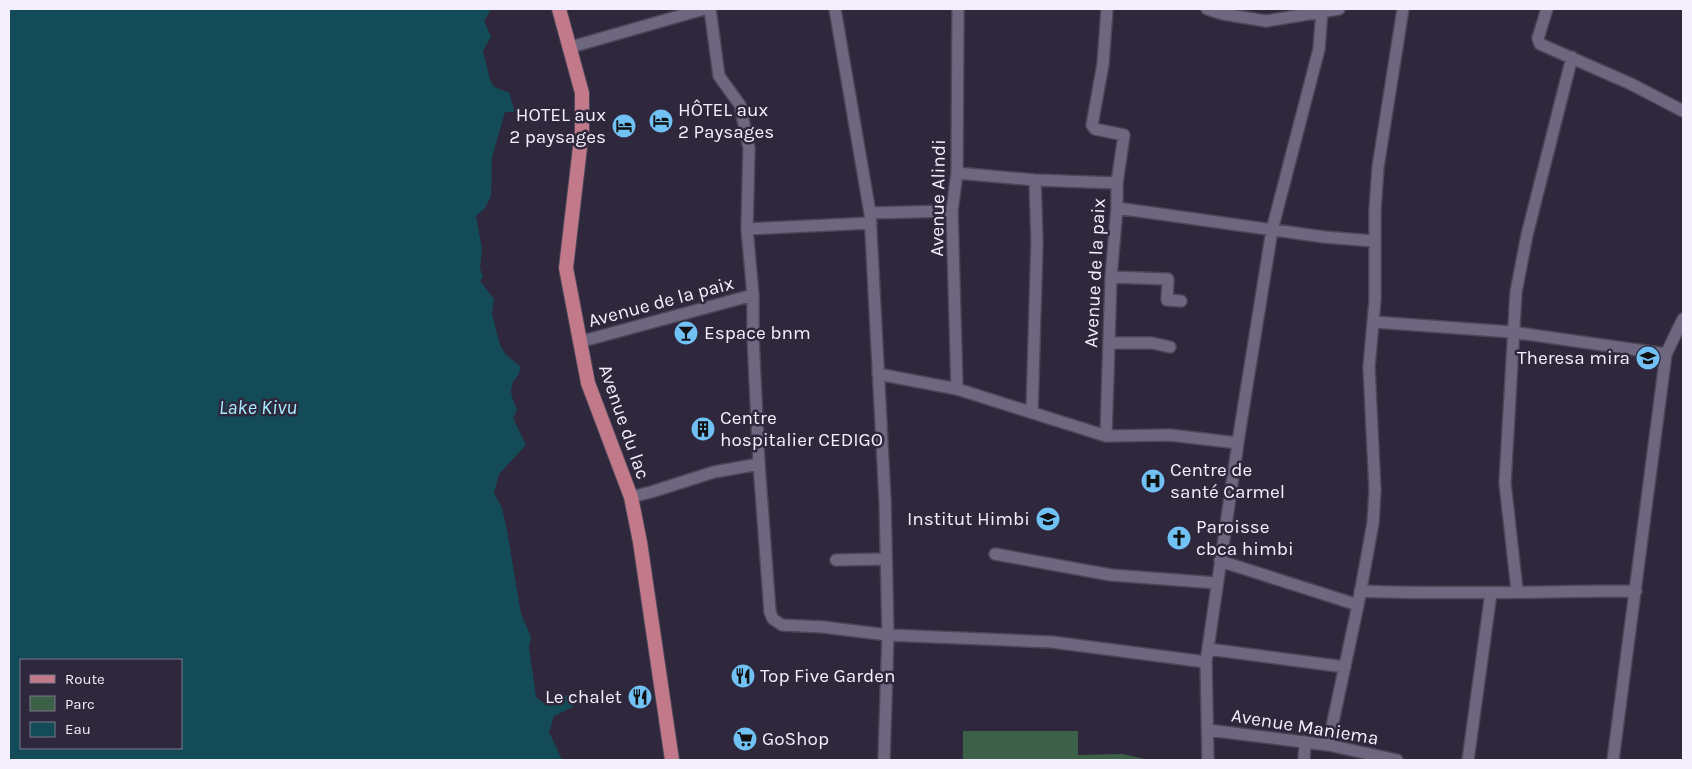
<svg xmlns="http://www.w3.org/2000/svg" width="1692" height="769" viewBox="0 0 1692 769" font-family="Karla,sans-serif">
  <rect width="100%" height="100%" fill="#2f283d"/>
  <path fill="#3c6048" d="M963,731h115v24l44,-1 28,6h-187z"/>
  <path fill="#134c58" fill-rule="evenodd" d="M9,9h482l-7,12 7,16 -8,14 7,29 4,7 16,6c0,7 4,13 4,19h-9l-13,45 -1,39 -6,12 -9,8 6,33 -2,19 3,9 -3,4 14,18 -2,15 8,31 6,10 14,11c1,10 -6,11 -8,19 -3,8 2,17 5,25l-4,8 13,27 -27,29 -5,19 8,15 5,22 14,84 10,23 -2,11 7,49c13,14 20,0 33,-2l5,8 -1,4 -19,9 -5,16 13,28h-553zM21,660h160v88h-160z"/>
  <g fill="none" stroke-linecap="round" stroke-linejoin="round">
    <defs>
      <path id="minor" d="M710,9l9,67 21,29 9,43 -2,81 6,66v41l6,128 11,148 3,7 9,6 41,2 65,8 164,7 154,20
        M835,9l35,204 15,287 3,135 -4,125
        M1107,9l-4,55 -11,61 3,4 29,6 -7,48
        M1207,9l16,5 43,7 73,-12
        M1547,9l-9,29 2,6 91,40 52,27
        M571,47l133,-38
        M957,173l78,7 82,3v25l-6,69 -5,159
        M1117,208l207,29 49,4
        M870,213l82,-2
        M747,229l124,-6
        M1111,277l57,2 -1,21 14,1
        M1374,322l138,10 154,22
        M579,342l174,-47
        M1109,343h43l18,4
        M878,374l79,15 149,47 64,-1 68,8
        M957,389l-5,-178 5,-38 1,-164
        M1032,412l5,-170 -2,-62
        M631,497l20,-5 63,-20 45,-8
        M995,554l116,21 106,8
        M836,560l50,-1
        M1220,561l138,44
        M1517,590l-12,-107 11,-191 11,-57 45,-178
        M1360,591c92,4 184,0 276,0
        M1208,649l137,18
        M1208,730l120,15 69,15
        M1328,745l30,-140 15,-82 2,-33 -6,-123 6,-67v-90l3,-43 25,-158
        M1208,760l-2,-98 34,-233 32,-199 47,-181 3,-38
        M1304,760l1,-18
        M1468,760l23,-167
        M1613,760l53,-406 17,-35"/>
      <path id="major" d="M559,9l23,84v37l-16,138 22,115 43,114 9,45 32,218"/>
    </defs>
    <use href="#minor" stroke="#4c4658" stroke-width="14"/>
    <use href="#major" stroke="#4c4658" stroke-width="16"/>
    <use href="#minor" stroke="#6e6780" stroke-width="11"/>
    <use href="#major" stroke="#c27989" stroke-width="14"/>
  </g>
  <defs>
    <symbol id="hotel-disc" viewBox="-11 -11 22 22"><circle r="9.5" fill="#71c1f5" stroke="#2f283d"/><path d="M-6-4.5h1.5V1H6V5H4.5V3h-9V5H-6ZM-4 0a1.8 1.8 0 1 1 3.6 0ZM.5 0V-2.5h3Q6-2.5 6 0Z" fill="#111"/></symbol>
    <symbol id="bar-disc" viewBox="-11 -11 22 22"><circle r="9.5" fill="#71c1f5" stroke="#2f283d"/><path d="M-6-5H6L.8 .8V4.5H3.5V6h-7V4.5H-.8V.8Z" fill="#111"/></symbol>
    <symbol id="school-disc" viewBox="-11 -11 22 22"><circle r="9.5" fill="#71c1f5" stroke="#2f283d"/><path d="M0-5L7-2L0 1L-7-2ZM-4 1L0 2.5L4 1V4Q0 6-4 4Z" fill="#111"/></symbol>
    <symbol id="building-disc" viewBox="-11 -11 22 22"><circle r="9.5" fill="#71c1f5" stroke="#2f283d"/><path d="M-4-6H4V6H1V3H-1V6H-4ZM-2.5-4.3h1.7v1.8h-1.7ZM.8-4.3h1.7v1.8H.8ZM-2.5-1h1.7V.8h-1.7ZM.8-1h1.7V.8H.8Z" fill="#111"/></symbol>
    <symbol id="hospital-disc" viewBox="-11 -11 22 22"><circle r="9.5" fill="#71c1f5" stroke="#2f283d"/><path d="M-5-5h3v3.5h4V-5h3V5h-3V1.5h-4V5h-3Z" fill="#111"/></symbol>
    <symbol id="church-disc" viewBox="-11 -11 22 22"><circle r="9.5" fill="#71c1f5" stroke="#2f283d"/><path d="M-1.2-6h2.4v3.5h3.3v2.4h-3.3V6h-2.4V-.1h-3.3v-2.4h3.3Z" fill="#111"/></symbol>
    <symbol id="restaurant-disc" viewBox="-11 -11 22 22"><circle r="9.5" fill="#71c1f5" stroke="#2f283d"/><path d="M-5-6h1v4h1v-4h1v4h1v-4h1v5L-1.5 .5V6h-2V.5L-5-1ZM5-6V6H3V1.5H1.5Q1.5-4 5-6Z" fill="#111"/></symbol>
    <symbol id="supermarket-disc" viewBox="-11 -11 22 22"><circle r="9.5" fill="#71c1f5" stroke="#2f283d"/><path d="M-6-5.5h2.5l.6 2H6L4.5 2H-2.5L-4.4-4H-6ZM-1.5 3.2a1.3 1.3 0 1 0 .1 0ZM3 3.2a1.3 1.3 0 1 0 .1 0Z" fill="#111"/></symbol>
  </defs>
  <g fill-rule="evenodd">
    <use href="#hotel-disc" x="647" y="107" width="28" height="28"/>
    <use href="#hotel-disc" x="610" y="112" width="28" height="28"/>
    <use href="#bar-disc" x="672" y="319" width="28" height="28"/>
    <use href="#school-disc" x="1634" y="344" width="28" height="28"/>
    <use href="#building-disc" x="689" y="415" width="28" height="28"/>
    <use href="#hospital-disc" x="1139" y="467" width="28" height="28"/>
    <use href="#school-disc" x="1034" y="505" width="28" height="28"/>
    <use href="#church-disc" x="1165" y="524" width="28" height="28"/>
    <use href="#restaurant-disc" x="729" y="662" width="28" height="28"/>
    <use href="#restaurant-disc" x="626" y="683" width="28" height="28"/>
    <use href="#supermarket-disc" x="731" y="725" width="28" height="28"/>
  </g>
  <g text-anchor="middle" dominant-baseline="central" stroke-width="5" stroke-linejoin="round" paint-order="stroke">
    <g font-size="19" fill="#f3effd" stroke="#2f283d" text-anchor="start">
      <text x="678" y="110">HÔTEL aux<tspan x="678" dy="22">2 Paysages</tspan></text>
      <text x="606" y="115" text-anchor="end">HOTEL aux<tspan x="606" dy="22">2 paysages</tspan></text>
      <text x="704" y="333">Espace bnm</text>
      <text x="1630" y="358" text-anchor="end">Theresa mira</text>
      <text x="720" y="418">Centre<tspan x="720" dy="22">hospitalier CEDIGO</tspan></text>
      <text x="1170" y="470">Centre de<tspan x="1170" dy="22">santé Carmel</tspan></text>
      <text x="1030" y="519" text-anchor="end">Institut Himbi</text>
      <text x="1196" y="527">Paroisse<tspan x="1196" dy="22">cbca himbi</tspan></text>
      <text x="760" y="676">Top Five Garden</text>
      <text x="622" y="697" text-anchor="end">Le chalet</text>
      <text x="762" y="739">GoShop</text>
    </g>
    <g font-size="19" fill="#f3effd" stroke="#2f283d">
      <text transform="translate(938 198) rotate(-89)">Avenue Alindi</text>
      <text transform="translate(1095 273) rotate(-87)">Avenue de la paix</text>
      <text transform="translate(661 302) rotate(-15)">Avenue de la paix</text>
      <text transform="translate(624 422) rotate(71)">Avenue du lac</text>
      <text transform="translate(1305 727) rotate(9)">Avenue Maniema</text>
    </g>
    <g font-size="20" font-style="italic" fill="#a7ebfd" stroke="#2f283d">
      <text x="258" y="407">Lake Kivu</text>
    </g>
  </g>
  <rect width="1692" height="769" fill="none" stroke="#f3effd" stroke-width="20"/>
  <rect x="20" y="659" width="162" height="90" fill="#2f283d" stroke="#7d788a"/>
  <rect x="30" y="675" width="25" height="8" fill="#c27989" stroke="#7d788a"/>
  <text x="65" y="684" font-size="15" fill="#f3effd">Route</text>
  <rect x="30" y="696" width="25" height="15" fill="#3c6048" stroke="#7d788a"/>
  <text x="65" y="709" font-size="15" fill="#f3effd">Parc</text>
  <rect x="30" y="722" width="25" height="15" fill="#134c58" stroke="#7d788a"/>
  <text x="65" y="734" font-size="15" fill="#f3effd">Eau</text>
</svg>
